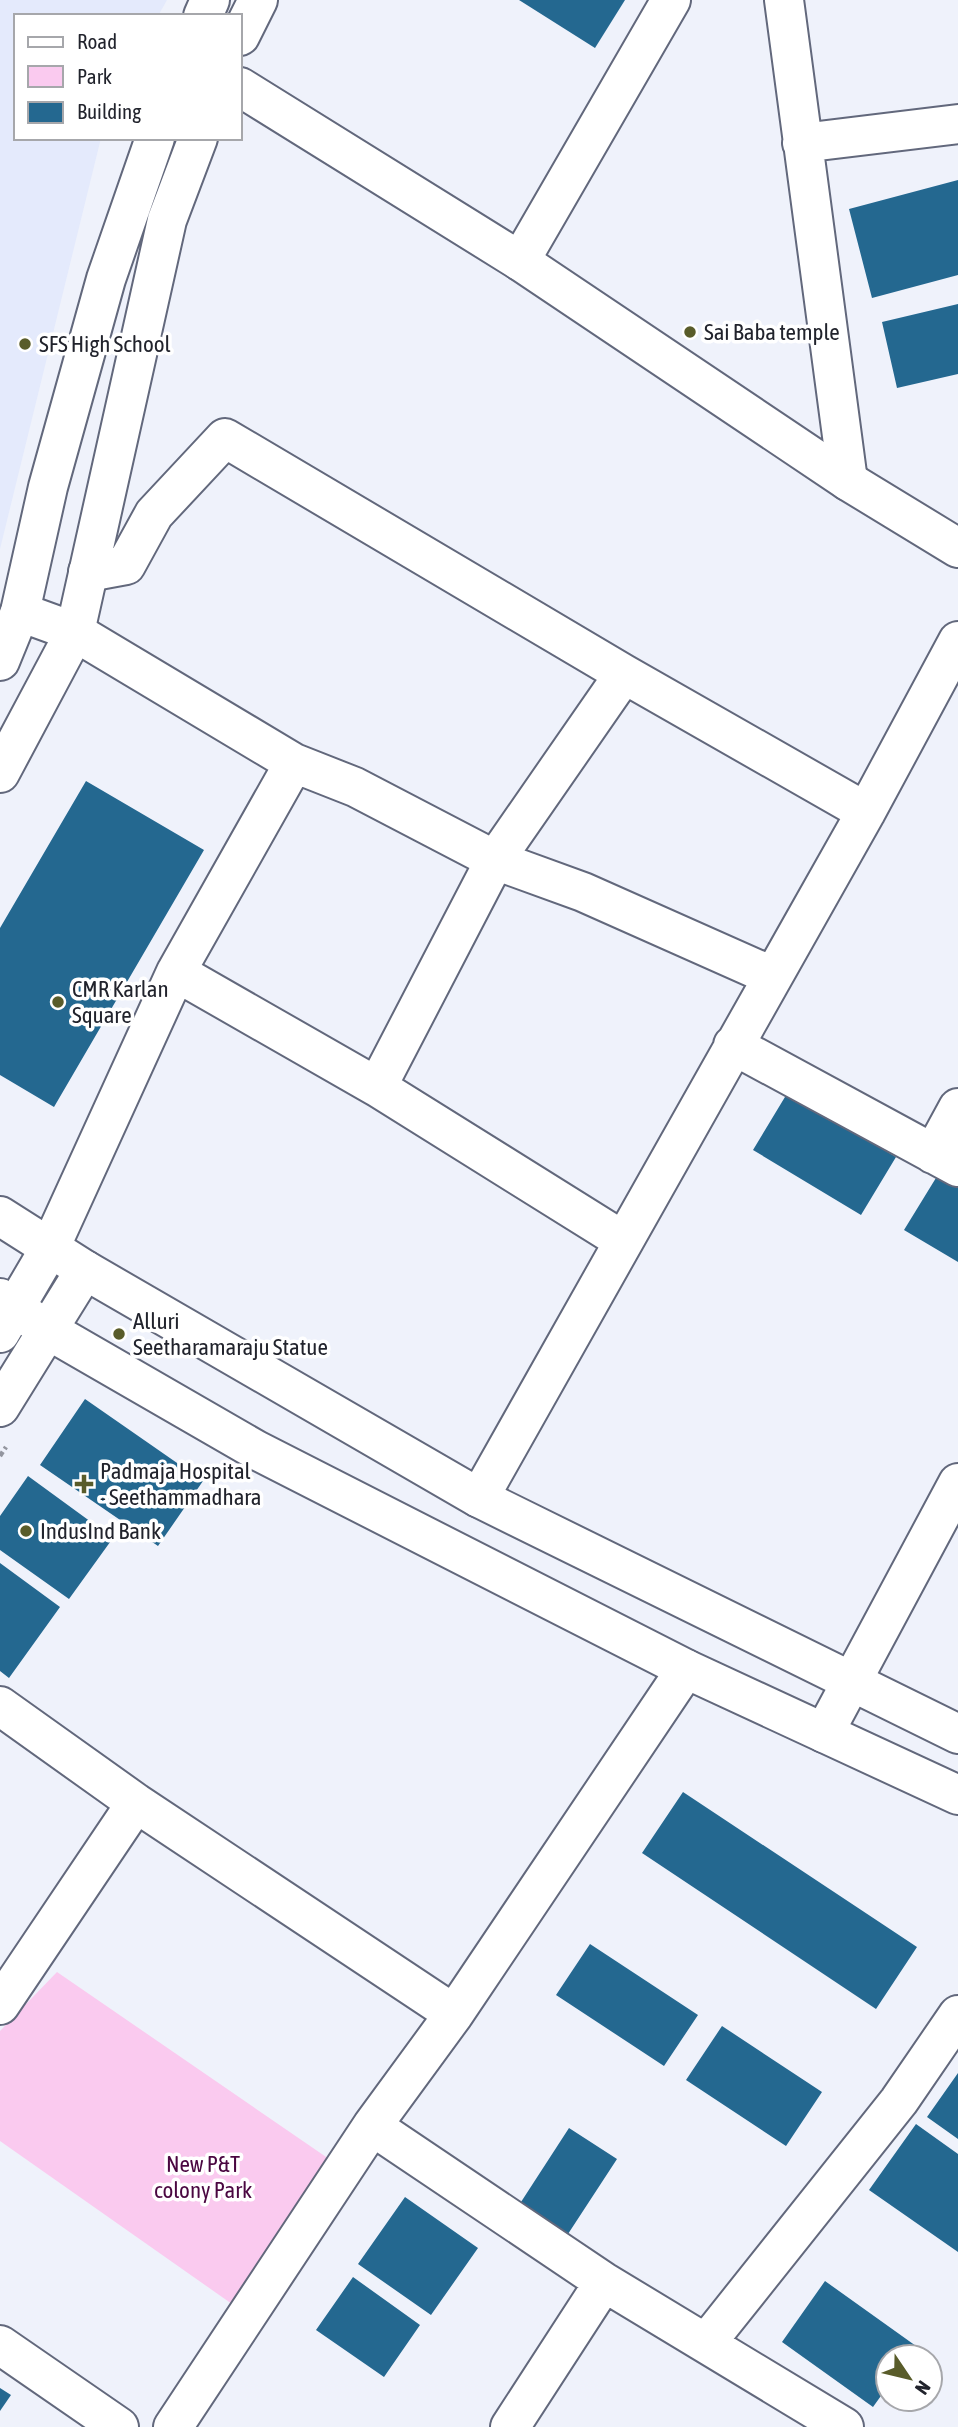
<svg xmlns="http://www.w3.org/2000/svg" width="958" height="2427" viewBox="0 0 958 2427" font-family="'Asap Condensed',sans-serif">
  <rect width="100%" height="100%" fill="#eff2fb"/>
  <path fill="#e4eafc" d="M0,0h167l-9,16h-142v122h85l-101,411z"/>
  <path fill="#facaef" d="M57,1972l275,189 -100,143 -232,-163v-110z"/>
  <path fill="#246890" d="M519,0h106l-30,48z
    M958,180v95l-86,23 -23,-89z
    M958,304v70l-61,14 -15,-66z
    M86,781l118,69 -150,257 -54,-32v-147z
    M788,1092l108,65 -35,58 -108,-65z
    M939,1173l19,11v78l-54,-32z
    M85,1399l118,82 -45,65 -118,-81z
    M28,1476l85,62 -44,61 -69,-49v-34z
    M0,1563l60,44 -51,71 -9,-7z
    M683,1792l234,155 -41,62 -234,-156z
    M590,1944l108,71 -34,51 -108,-71z
    M722,2026l100,66 -36,54 -100,-66z
    M958,2073v66l-31,-22z
    M916,2124l42,30v98l-89,-62z
    M569,2128l48,31 -49,75 -47,-32z
    M405,2197l73,51 -47,67 -73,-51z
    M353,2277l67,48 -36,52 -68,-47z
    M825,2281l91,65 -8,11h-20v29l-15,21 -91,-65z
    M0,2388l11,7 -11,16z"/>
  <g fill="none" stroke-linecap="round" stroke-linejoin="round">
    <defs>
      <path id="minor" d="M784,0l64,481
        M802,143l156,-19
        M520,261l151,-261
        M88,572l38,-7 28,-51 71,-76 399,236 242,138
        M20,612l55,20 219,131 61,24 140,73 88,32 189,84
        M176,972l201,115 245,153
        M733,1045l225,122
        M377,1087l118,-227 129,-186
        M933,1154l25,-46
        M50,1248l126,-276 118,-209
        M479,1498l387,-686 92,-171
        M0,1706l136,97 318,211
        M824,1733l134,-250
        M0,2005l136,-202
        M372,2126l232,156 240,145
        M707,2342l192,-241 59,-86
        M0,2345l119,82
        M173,2427l199,-301 82,-112 232,-345
        M510,2427l94,-145"/>
      <path id="tertiary" d="M48,1330l208,120 430,219 272,126
        M0,1333l50,-85
        M0,1407l85,-137 394,228 479,236"/>
      <path id="secondary" d="M203,16l7,-16
        M240,36l18,-36
        M240,87l280,174 328,220 110,67
        M0,661l20,-49 28,-125 58,-208 49,-141
        M0,773l75,-141 92,-412 31,-82
        M0,1216l85,54
        M0,1298l48,32"/>
    </defs>
    <use href="#minor" stroke="#62687c" stroke-width="42"/>
    <use href="#tertiary" stroke="#62687c" stroke-width="42"/>
    <use href="#secondary" stroke="#62687c" stroke-width="42"/>
    <path stroke="#93969f" stroke-width="4.5" stroke-dasharray="5 3.5" stroke-linecap="butt" d="M0,1456l6,-9"/>
    <use href="#minor" stroke="#fff" stroke-width="38"/>
    <use href="#tertiary" stroke="#fff" stroke-width="38"/>
    <use href="#secondary" stroke="#fff" stroke-width="38"/>
  </g>
  <g fill="#595c2a" stroke="#fff" stroke-width="2.5">
    <circle cx="690" cy="332" r="7"/>
    <circle cx="25" cy="344" r="7"/>
    <circle cx="58" cy="1002" r="7"/>
    <circle cx="119" cy="1334" r="7"/>
    <path d="M80.5 1473.5h7v7h7v7h-7v7h-7v-7h-7v-7h7z"/>
    <circle cx="26" cy="1531" r="7"/>
  </g>
  <g text-anchor="middle" dominant-baseline="central" stroke-width="7" stroke-linejoin="round" paint-order="stroke">
    <g font-size="23" fill="#21232c" stroke="#fff" text-anchor="start">
      <text x="704" y="332">Sai Baba temple</text>
      <text x="39" y="344">SFS High School</text>
      <text x="72" y="989">CMR Karlan<tspan x="72" dy="26">Square</tspan></text>
      <text x="133" y="1321">Alluri<tspan x="133" dy="26">Seetharamaraju Statue</tspan></text>
      <text x="100" y="1471">Padmaja Hospital<tspan x="100" dy="26">- Seethammadhara</tspan></text>
      <text x="40" y="1531">IndusInd Bank</text>
    </g>
    <g font-size="23" fill="#4a0741" stroke="#fff">
      <text x="203" y="2164">New P&amp;T<tspan x="203" dy="26">colony Park</tspan></text>
    </g>
  </g>
  <rect x="14" y="14" width="228" height="126" fill="#ffffff" stroke="#a6a7ab" stroke-width="2"/>
  <rect x="28" y="37" width="35" height="10" fill="#ffffff" stroke="#a6a7ab" stroke-width="2"/>
  <text x="77" y="49" font-size="21" fill="#21232c">Road</text>
  <rect x="28" y="66" width="35" height="21" fill="#facaef" stroke="#a6a7ab" stroke-width="2"/>
  <text x="77" y="84" font-size="21" fill="#21232c">Park</text>
  <rect x="28" y="102" width="35" height="21" fill="#246890" stroke="#a6a7ab" stroke-width="2"/>
  <text x="77" y="119" font-size="21" fill="#21232c">Building</text>
  <g transform="translate(909 2378) rotate(125)"><circle r="33" fill="#ffffff" stroke="#a6a7ab" stroke-width="2"/>
  <path d="M0-5L12 26L0 18L-12 26Z" fill="#595c2a"/>
  <text y="-10" font-size="19" font-weight="bold" text-anchor="middle" fill="#21232c">N</text>
  </g>
</svg>
